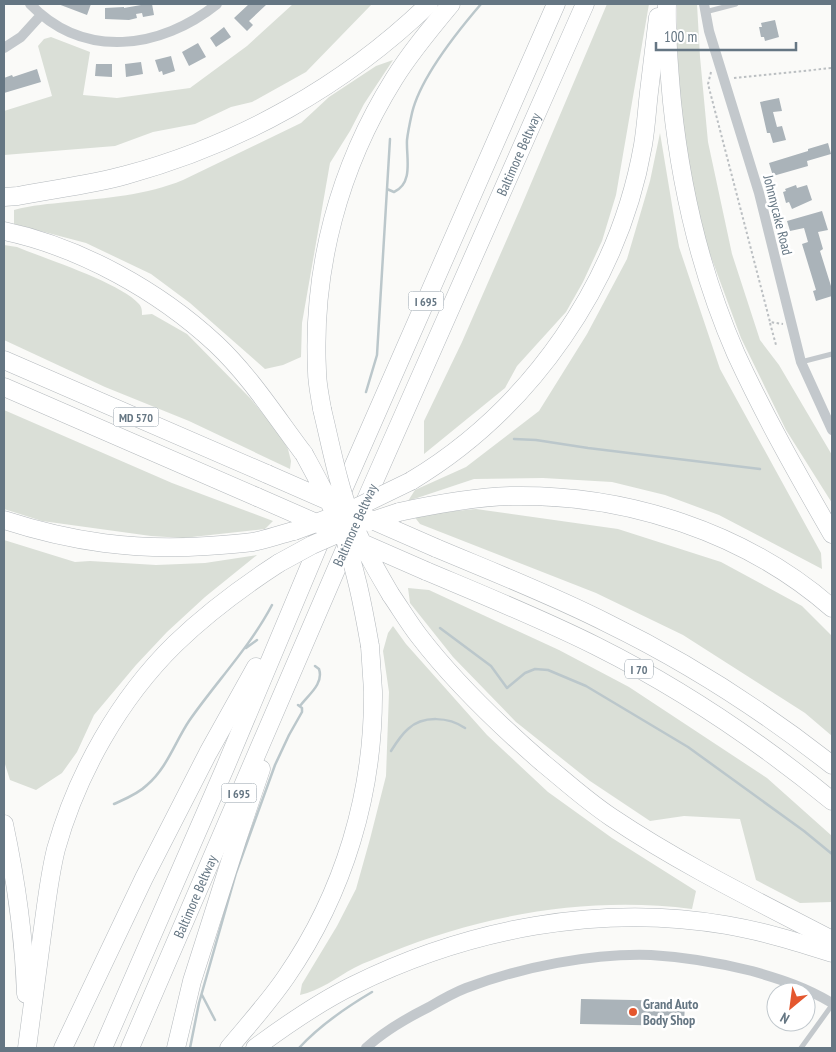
<svg xmlns="http://www.w3.org/2000/svg" width="836" height="1052" font-family="'PT Sans Narrow',sans-serif">
<style>
.green{fill:#dadfd7}
.lines{fill:none;stroke-linecap:round;stroke-linejoin:round}
.stream{stroke:#bbc7cb;stroke-width:2.5}
.building{fill:#aab3b9}
.motorway-casing{stroke:#b4b9bd;stroke-width:19}
.path{stroke:#bbbfc2;stroke-width:2;stroke-dasharray:2.5 2.5;stroke-linecap:butt}
.service{stroke:#c3c8cc;stroke-width:5}
.minor{stroke:#c3c8cc;stroke-width:10}
.motorway{stroke:#fff;stroke-width:18}
.motorway-bridge-casing{stroke:#b4b9bd;stroke-width:19;stroke-linecap:butt}
.motorway-bridge{stroke:#fff;stroke-width:18}
.poi-dot{fill:#e4572e;stroke:#fff;stroke-width:2}
.labels{text-anchor:middle;dominant-baseline:central;stroke-width:5;stroke-linejoin:round;paint-order:stroke}
.shield{fill:#fff;stroke:#939fa8;stroke-width:1}
.shield-label{font-size:12px;font-weight:bold;fill:#657683}
.street-label{font-size:14px;fill:#657683;stroke:#fff}
.poi-label{font-size:14px;font-weight:bold;fill:#657683;stroke:#fff;text-anchor:start}
</style>
<rect width="100%" height="100%" fill="#fafaf8"/>
<path class="green" d="M293,4H372L306,72L252,102L231,107L195,124L153,132L115,146L4,155V111L52,96L38,46L44,39L51,37L90,52L83,95L117,98L190,88L247,46Z
M607,4H649L616,195L602,241L583,282L566,312L517,366L505,388L424,454V421L462,342L521,207Z
M677,4H697L700,57L708,142L732,254L760,340L779,365L832,455V503L786,430L741,338L707,246L689,174L681,115L677,46Z
M393,60L364,104L350,131L330,163L302,323L301,357L283,365L265,369L190,303L151,274L86,243L14,224V210C32,205 49,204 67,202C106,198 147,195 183,180L301,123L329,97L376,66Z
M660,133L679,247L720,369L821,553L822,569L719,515L665,495L612,482L543,478L474,479L408,501L415,490L466,467L539,411L587,334L627,259L650,181Z
M4,245L17,247C46,259 121,283 139,304C142,307 142,311 142,315L152,314L187,334L250,398L278,432L288,449L291,461L290,469L189,421L105,387L4,340Z
M4,410L172,483L273,521L265,529L183,538L151,536L42,521L4,509Z
M476,509L618,529L721,562L802,606L832,636V736L805,713L683,635L596,593L420,524L413,515Z
M4,540L75,562L90,561L156,565L205,563L257,555L205,597L167,632L136,665L94,715L77,752L62,773L36,790L10,780L4,761Z
M408,588L429,590L559,650L629,687L767,778L832,836V902L800,903L756,880L740,819L684,816L650,821L590,781L516,722L453,657L410,603Z
M393,626L406,644L487,735L548,792L612,838L696,891L692,909C590,896 484,914 389,953C378,958 365,962 354,968C337,977 320,991 300,995L302,984L337,926L356,889L370,839L386,776L389,692L383,651L388,633Z"/>
<g class="lines">
<path class="stream" d="M387,189L394,192C414,183 406,157 407,140C408,131 410,122 412,113C420,79 457,32 481,4
M366,392L377,355L390,139
M514,439L536,440L588,448L760,469
M440,628L491,666L507,688L525,673L535,669L548,670L586,686L688,747L804,831L832,854
M246,648L257,640
M300,706C308,695 324,684 319,669L315,666
M391,751C396,743 401,735 408,729C423,715 449,717 465,728
M114,804C125,799 138,794 147,785C167,768 175,742 189,721C216,682 250,647 272,605
M202,995L215,1020
M190,1048L199,1003L236,873L275,765L289,735L302,712V708L298,705
M299,1048C320,1025 345,1008 372,992"/>
</g>
<path class="building" d="M58,4H91L87,15Z
M141,4H152L154,15L143,17L142,13L136,14L137,18L129,20L105,19V8L124,7V8L141,5Z
M249,4H267L249,21L253,25L247,31L234,18Z
M775,20L779,37L765,41L764,37H761L759,27H762L761,23Z
M224,27L231,37L216,47L210,38Z
M198,43L206,57L189,66L182,52Z
M171,56L175,71L163,75L162,71L159,72L155,60Z
M141,62L143,74L126,77L125,64Z
M96,64H112V77L95,76Z
M37,69L41,82L4,93V78L12,75L13,77Z
M779,98L782,111L773,112L777,127L782,126L786,140L773,143L770,133H767L760,102Z
M828,143L831,154L807,161L808,166L773,176L769,163L808,151V149Z
M796,185L797,188L807,185L812,200L792,209L789,202L786,203L783,192L786,191L785,189Z
M822,211L828,230L818,232L823,249L820,251L831,286L832,285V296L816,301L813,291L816,290L802,244L808,242L804,228L790,231L787,221Z
M581,999L685,1001L684,1026L580,1024Z"/>
<g class="lines">
<defs>
<g id="motorway">
<path d="M667,4C666,37 669,69 672,102C681,189 701,274 736,354C765,417 798,475 832,534"/>
<path d="M4,197L18,196C53,189 90,185 126,175C240,144 344,86 429,4"/>
<path d="M4,231C80,247 159,291 216,344C250,376 276,417 304,454"/>
<path d="M4,360L267,474"/>
<path d="M4,387L257,497"/>
<path d="M322,409C320,396 317,384 317,371C312,268 339,167 394,79C410,53 431,28 451,4"/>
<path d="M411,481C531,409 619,282 643,145C646,127 647,109 649,92C652,67 655,42 658,17"/>
<path d="M339,499L556,4"/>
<path id="s1" d="M361,511L585,4"/>
<path d="M399,512C436,504 474,497 512,496C626,494 745,532 832,608"/>
<path d="M4,520C72,542 136,551 207,546C223,545 238,544 253,542C267,539 281,534 294,531"/>
<path d="M436,548C493,572 552,595 607,623C687,662 762,710 832,765"/>
<path d="M426,571C483,595 540,618 596,646C680,688 759,741 832,801"/>
<path d="M391,595C400,608 409,623 419,636C455,683 498,724 543,763C565,781 587,801 611,817C681,864 757,901 832,940"/>
<path d="M4,824C16,880 24,936 26,994"/>
<path d="M27,1048C32,1011 37,973 42,935C46,907 49,877 56,849C77,774 119,699 175,644C207,613 242,587 279,563"/>
<path d="M63,1048L144,878L208,753L256,667"/>
<path d="M103,1048L225,768L324,532"/>
<path id="s2" d="M130,1048L351,535"/>
<path d="M176,1048L192,981L237,840L261,769"/>
<path d="M229,1048C248,1025 269,1002 286,977C344,893 374,793 373,691C372,676 371,661 370,646"/>
<path d="M255,1048C286,1025 319,1002 354,985C467,929 601,903 726,925C762,931 797,942 832,953"/>
</g>
</defs>
<use href="#motorway" class="motorway-casing"/>
<path class="path" d="M711,72L708,84L770,322L783,324
M734,78L832,68
M770,323L776,345"/>
<path class="service" d="M705,12L736,4
M801,362L832,354
M801,1048L832,1005"/>
<path class="minor" d="M30,4C84,60 161,49 217,4
M704,4L709,31L759,193L801,362L832,430
M4,48L21,37L41,15
M366,1048C384,1031 407,1018 429,1007C441,1000 453,993 466,988C521,967 593,953 651,955C685,957 720,963 752,971C783,980 805,987 832,1003"/>
<use href="#motorway" class="motorway"/>
<defs>
<path id="motorway-bridge" d="M322,409C331,446 338,485 352,520C362,546 377,571 391,595
M304,454C317,478 330,501 340,526C355,564 363,606 370,646
M267,474L436,548
M257,497L426,571
M369,522L399,512
M294,531L351,510L411,481
M279,563L312,545L344,531"/>
</defs>
<use href="#motorway-bridge" class="motorway-bridge-casing"/>
<use href="#motorway-bridge" class="motorway-bridge"/>
</g>
<circle class="poi-dot" cx="633" cy="1012" r="5"/>
<g class="labels">
<g class="shield">
<rect x="408.5" y="291.5" width="35" height="19" rx="4"/>
<rect x="113.5" y="407.5" width="45" height="19" rx="4"/>
<rect x="625" y="659.5" width="28" height="19" rx="4"/>
<rect x="221.5" y="783.5" width="35" height="19" rx="4"/>
</g>
<g class="shield-label">
<text x="426" y="301">I 695</text>
<text x="136" y="417">MD 570</text>
<text x="639" y="669">I 70</text>
<text x="239" y="793">I 695</text>
</g>
<g class="street-label">
<text stroke="none"><textPath href="#s1" startOffset="390">Baltimore Beltway</textPath></text>
<text transform="translate(778 215) rotate(76)">Johnnycake Road</text>
<text transform="translate(355 525) rotate(-66)">Baltimore Beltway</text>
<text stroke="none"><textPath href="#s2" startOffset="165">Baltimore Beltway</textPath></text>
</g>
<g class="poi-label">
<text x="643" y="1004">Grand Auto<tspan x="643" dy="16">Body Shop</tspan></text>
</g>
</g>
<rect width="836" height="1052" fill="none" stroke="#657683" stroke-width="10"/>
<g transform="translate(791 1007) rotate(209)"><circle r="24" fill="#ffffff" stroke="#c1c8cd"/>
<path d="M0-4L9 19L0 12L-9 19Z" fill="#e4572e"/>
<text y="-8" font-size="14" font-weight="bold" text-anchor="middle" fill="#657683">N</text>
</g>
<path d="M656 42v8h140v-8" fill="none" stroke="#657683" stroke-width="2.5"/>
<text x="664" y="42" font-size="15" fill="#657683" stroke="#ffffff" stroke-width="4" paint-order="stroke">100 m</text>
</svg>
